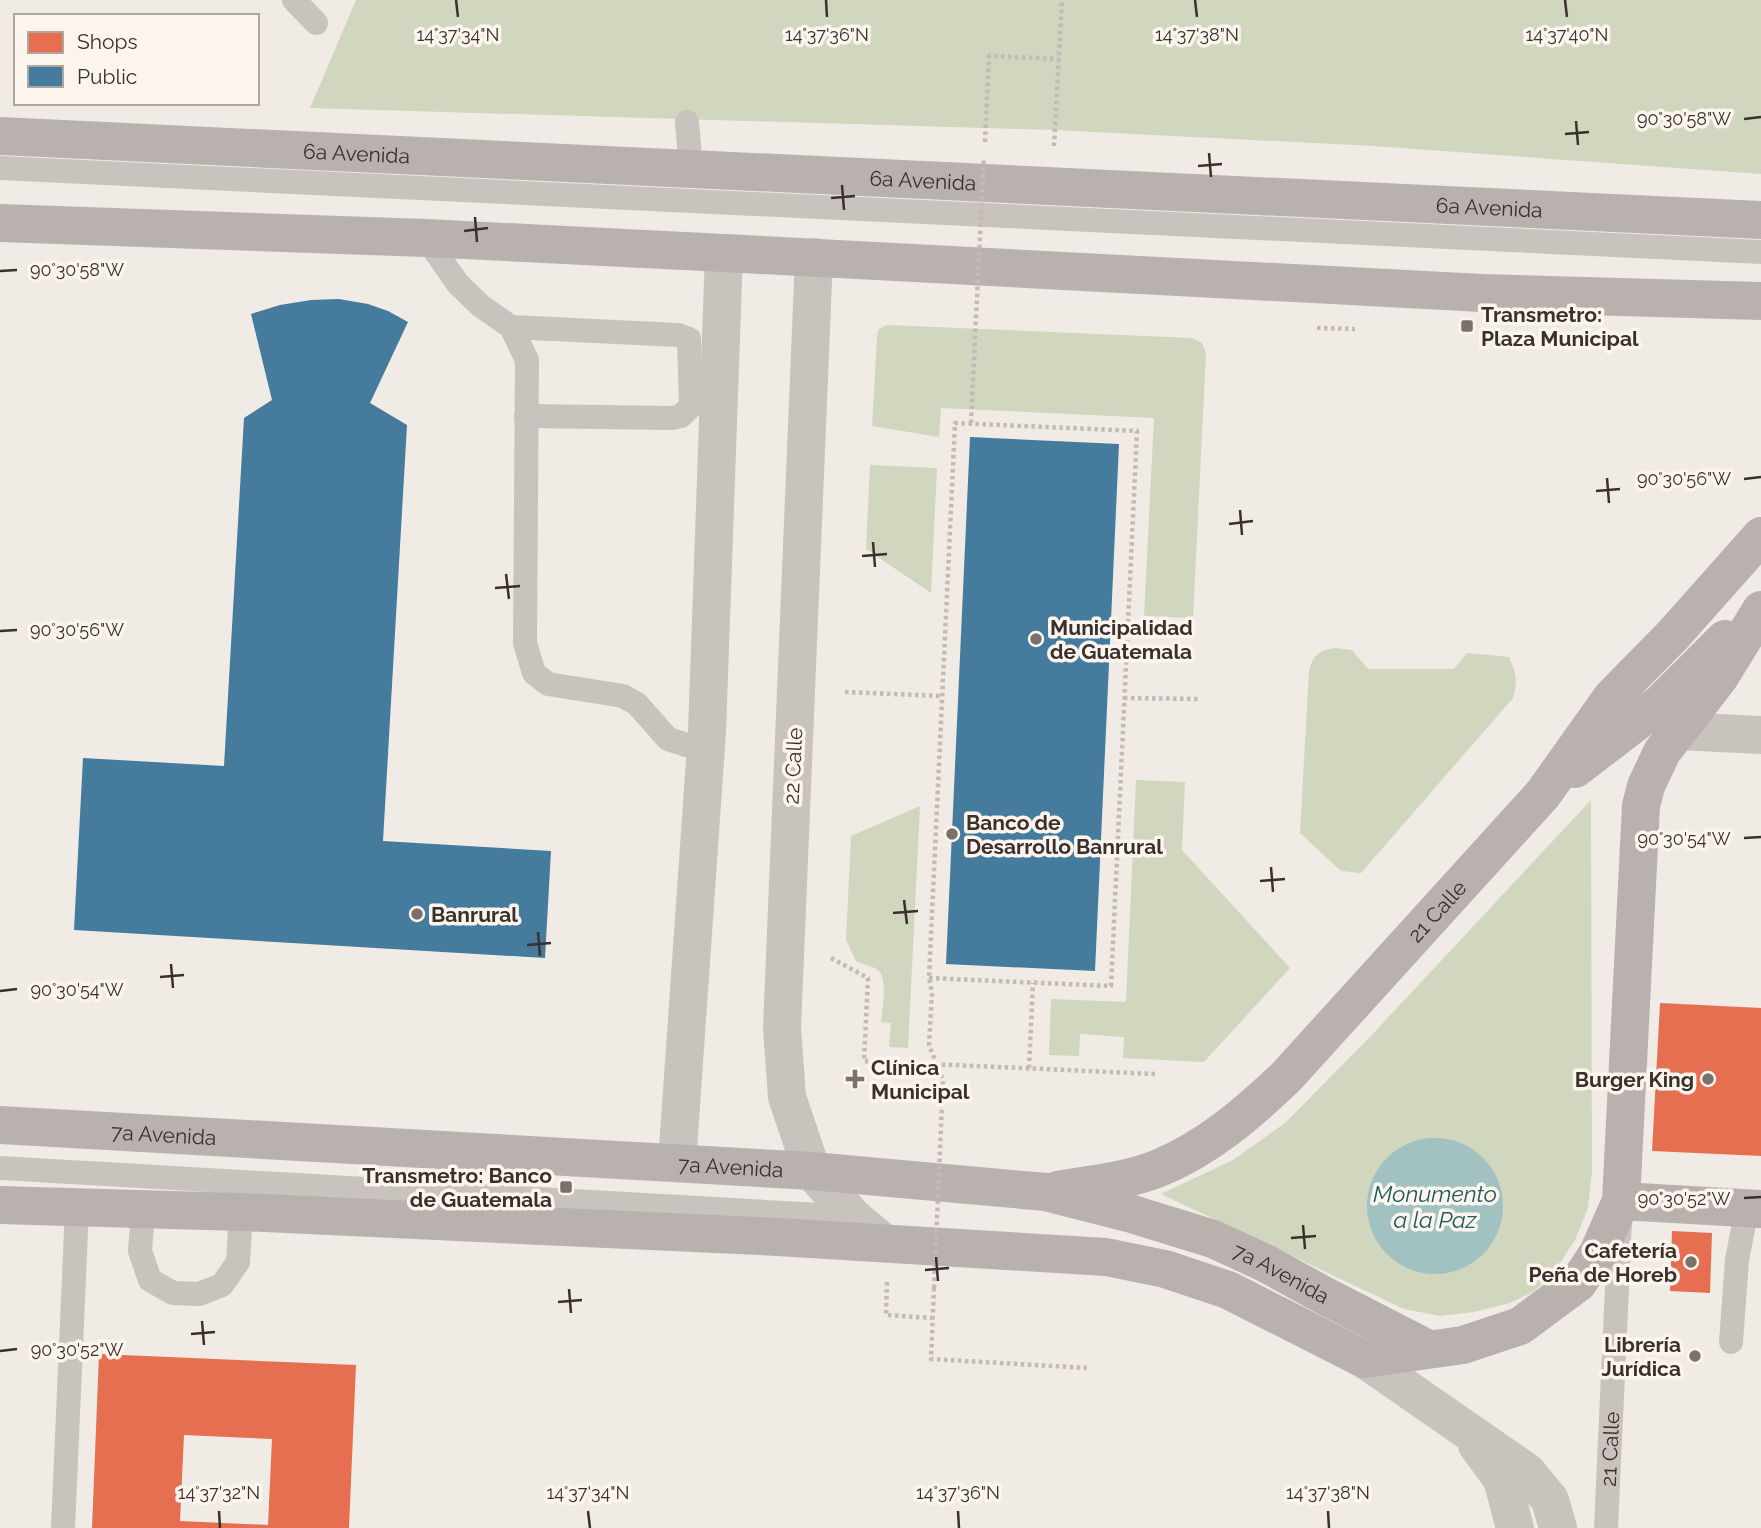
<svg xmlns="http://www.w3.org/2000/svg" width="1761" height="1528" font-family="Raleway,sans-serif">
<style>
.green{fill:#d1d6bf}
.water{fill:#a1c2c1}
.shops{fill:#e76f51;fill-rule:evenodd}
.public{fill:#457b9d}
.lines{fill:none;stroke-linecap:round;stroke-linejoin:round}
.path{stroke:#c2bbb6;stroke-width:4.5;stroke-dasharray:3.5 3.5;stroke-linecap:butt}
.service{stroke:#c9c3be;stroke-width:24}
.minor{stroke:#c9c3be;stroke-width:38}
.primary{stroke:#b8b1ad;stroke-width:38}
.path-bridge{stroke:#c2bbb6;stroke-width:4.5;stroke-dasharray:3.5 3.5;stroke-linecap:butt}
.ticks{fill:none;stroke:#3b302b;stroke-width:2.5}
.poi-dot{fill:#7a716c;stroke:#fbf5ee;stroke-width:2.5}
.labels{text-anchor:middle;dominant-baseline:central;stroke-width:7;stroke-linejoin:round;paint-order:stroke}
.street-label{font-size:21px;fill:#3b302b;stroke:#fbf5ee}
.poi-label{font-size:21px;font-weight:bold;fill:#3b302b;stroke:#fbf5ee;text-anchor:start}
.water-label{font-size:23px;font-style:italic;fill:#1f5a5e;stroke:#fbf5ee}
.ticks-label{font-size:18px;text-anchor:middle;fill:#3b302b;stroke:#fbf5ee;stroke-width:7;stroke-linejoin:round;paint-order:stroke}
</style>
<rect width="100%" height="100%" fill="#f0ebe5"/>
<path class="green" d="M356,0H1761V174L1373,146L1055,130L310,108Z
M886,325L1192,338L1202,343L1206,353L1193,618L1144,616L1154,418L941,408L939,437L872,426L877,337L878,330Z
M870,465L937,468L931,593L866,549Z
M1335,648L1352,650L1368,669H1454L1467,653L1509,657C1516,672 1518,682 1513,698L1361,873L1341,871L1300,833L1309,671C1313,655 1319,650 1335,648Z
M1136,780L1185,782L1182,850L1290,968L1204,1062L1123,1058L1124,1037L1080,1034L1079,1056L1049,1055L1051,999L1126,1002Z
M1591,800L1592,1172L1588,1208L1575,1240L1558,1266L1535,1291L1510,1303L1474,1312L1440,1316L1404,1309L1161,1194L1233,1160L1285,1123L1368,1039Z
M920,806L908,1048L889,1047L891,1023L881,1022C882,1010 888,978 878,970C873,966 863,965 856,961L846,940L851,836Z"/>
<path class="water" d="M1367 1206a68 68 0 1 1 136 0a68 68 0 1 1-136 0Z"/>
<path class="shops" d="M1660,1003L1761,1008V1156L1652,1151Z
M1672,1231L1712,1233L1710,1293L1670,1291Z
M99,1354L356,1365L349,1528H92ZM184,1435L272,1439L268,1525L180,1521Z"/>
<path class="public" d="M339,299L368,304L388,311L408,322L370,403L407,425L383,841L551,851L545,958L74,930L83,758L224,766L244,418L272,400L251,314L280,305L311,300Z
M970,437L1119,444L1095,971L946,964Z"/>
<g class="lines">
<path class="path" d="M985,142L989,56L1059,59
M1054,146L1062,0
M1317,328L1355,329
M971,423L976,318
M845,692L942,696
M1124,698L1199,699
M831,958L868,978L864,1061L1155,1074
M929,978L1111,986L1137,431L955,423L929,978L932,993L929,1045L943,1080L942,1104
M1029,1068L1033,983
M887,1282L886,1315L933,1318
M934,1288L931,1359L1087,1368"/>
<g class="service">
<path d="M294,0L316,23"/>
<path d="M687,122L691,169"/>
<path d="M0,168L1761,252"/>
<path d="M426,238L458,284L481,306L511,327L527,360L525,643L534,673L548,684L623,696L637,704L668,739L705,751"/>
<path d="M511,327L678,335L689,339L691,406L681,416L672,418L526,416"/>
<path d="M0,1168L853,1217"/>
<path d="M143,1210L140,1251L150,1280L173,1293L199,1294L222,1285L238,1262L241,1212"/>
<path d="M1731,1342L1737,1260L1747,1208"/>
<path d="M63,1528L77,1208"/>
<path id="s1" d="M1606,1528L1620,1221"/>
</g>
<path class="minor" d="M814,257L782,1028L787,1097L812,1171L853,1217L883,1242
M1677,731L1761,735
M677,1163L707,732L724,253
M1364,1359L1527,1472L1550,1500L1558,1528
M1477,1445L1502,1479L1515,1528"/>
<g class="primary">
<path id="s2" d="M0,136L1761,220"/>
<path d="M0,223L426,238L724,253L1482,293L1761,301"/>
<path d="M1575,769L1661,703L1725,639"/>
<path id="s3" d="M0,1125L812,1171L1046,1192L1132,1214L1213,1239L1265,1263L1325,1296L1428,1349"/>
<path id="s4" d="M1058,1190C1091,1184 1128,1181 1159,1168C1208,1148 1248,1113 1286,1077L1543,794L1612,697L1673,635L1761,536"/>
<path d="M1621,1201L1761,1209"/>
<path d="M0,1205L241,1212L778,1237L1106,1257L1165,1269L1228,1290L1364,1359L1463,1345L1520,1326L1578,1283L1598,1253L1621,1201L1641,806L1646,786L1662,752L1719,678L1761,610"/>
</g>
<path class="path-bridge" d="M976,318L984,157
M934,1288L942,1104"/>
</g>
<path class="ticks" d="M456,0L458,17M826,0L827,17M1195,0L1197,17M1565,0L1567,17M1744,119L1761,117M1576,121L1578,145M1565,134L1589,132M1209,153L1211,177M1198,166L1222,164M842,185L844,210M831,198L855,196M475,217L477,242M464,231L488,228M0,271L17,270M1607,478L1609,503M1744,479L1761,477M1596,491L1620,489M1240,510L1242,535M1229,524L1253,521M873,542L875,567M862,556L887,554M506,574L509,599M495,588L520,586M0,631L17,630M1744,838L1761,837M1271,867L1273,892M1260,881L1285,879M904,900L907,924M893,913L918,911M538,932L540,956M527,945L551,943M171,964L173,988M160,977L184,975M0,991L17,989M1744,1198L1761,1197M1303,1225L1305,1249M1291,1238L1316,1236M936,1257L938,1281M925,1270L949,1268M569,1289L571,1313M558,1302L582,1300M202,1321L204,1345M191,1334L215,1332M0,1351L17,1349M219,1511L220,1528M588,1511L590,1528M958,1511L959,1528M1328,1511L1329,1528"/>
<g class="poi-dot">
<rect x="1460" y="319" width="14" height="14" rx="3.5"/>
<circle cx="1036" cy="639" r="7"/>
<circle cx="952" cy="834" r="7"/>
<circle cx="417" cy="914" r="7"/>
<path d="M851.5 1068.5h7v7h7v7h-7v7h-7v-7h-7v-7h7z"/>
<circle cx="1708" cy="1079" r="7"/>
<rect x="559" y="1180" width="14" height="14" rx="3.5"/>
<circle cx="1691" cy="1262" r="7"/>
<circle cx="1695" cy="1356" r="7"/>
</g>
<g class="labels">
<g class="street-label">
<text stroke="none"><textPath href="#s2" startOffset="357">6a Avenida</textPath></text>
<text stroke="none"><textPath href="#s2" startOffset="924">6a Avenida</textPath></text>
<text stroke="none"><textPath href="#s2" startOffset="1491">6a Avenida</textPath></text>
<text transform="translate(793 766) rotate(-87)">22 Calle</text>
<text stroke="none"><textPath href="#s4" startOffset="485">21 Calle</textPath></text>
<text stroke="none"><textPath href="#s3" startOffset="164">7a Avenida</textPath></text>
<text stroke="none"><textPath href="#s3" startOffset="732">7a Avenida</textPath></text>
<text stroke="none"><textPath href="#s3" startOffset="1298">7a Avenida</textPath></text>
<text stroke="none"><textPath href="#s1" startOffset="79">21 Calle</textPath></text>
</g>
<g class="poi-label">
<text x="1481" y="314">Transmetro:<tspan x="1481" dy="24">Plaza Municipal</tspan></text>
<text x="1050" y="627">Municipalidad<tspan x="1050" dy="24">de Guatemala</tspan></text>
<text x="966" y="822">Banco de<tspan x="966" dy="24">Desarrollo Banrural</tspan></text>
<text x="431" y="914">Banrural</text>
<text x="871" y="1067">Clínica<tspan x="871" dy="24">Municipal</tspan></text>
<text x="1694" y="1079" text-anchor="end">Burger King</text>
<text x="552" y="1175" text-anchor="end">Transmetro: Banco<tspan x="552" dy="24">de Guatemala</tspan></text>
<text x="1677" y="1250" text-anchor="end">Cafetería<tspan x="1677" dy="24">Peña de Horeb</tspan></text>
<text x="1681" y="1344" text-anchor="end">Librería<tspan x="1681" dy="24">Jurídica</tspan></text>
</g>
<g class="water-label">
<text x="1435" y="1193">Monumento<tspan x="1435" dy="26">a la Paz</tspan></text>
</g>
</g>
<g class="ticks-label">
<text x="458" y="41">14°37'34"N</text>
<text x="827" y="41">14°37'36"N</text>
<text x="1197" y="41">14°37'38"N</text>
<text x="1567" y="41">14°37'40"N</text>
<text x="1684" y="125">90°30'58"W</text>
<text x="77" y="276">90°30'58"W</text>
<text x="1684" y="485">90°30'56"W</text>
<text x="77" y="636">90°30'56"W</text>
<text x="1684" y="845">90°30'54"W</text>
<text x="77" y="996">90°30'54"W</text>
<text x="1684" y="1205">90°30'52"W</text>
<text x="77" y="1356">90°30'52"W</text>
<text x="219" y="1499">14°37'32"N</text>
<text x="588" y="1499">14°37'34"N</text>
<text x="958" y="1499">14°37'36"N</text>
<text x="1328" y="1499">14°37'38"N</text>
</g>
<rect x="14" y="14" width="245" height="91" fill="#fbf5ee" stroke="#aea6a0" stroke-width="2"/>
<rect x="28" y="32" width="35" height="21" fill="#e76f51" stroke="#aea6a0" stroke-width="2"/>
<text x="77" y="49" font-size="21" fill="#3b302b">Shops</text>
<rect x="28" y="66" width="35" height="21" fill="#457b9d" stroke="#aea6a0" stroke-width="2"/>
<text x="77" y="84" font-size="21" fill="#3b302b">Public</text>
</svg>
